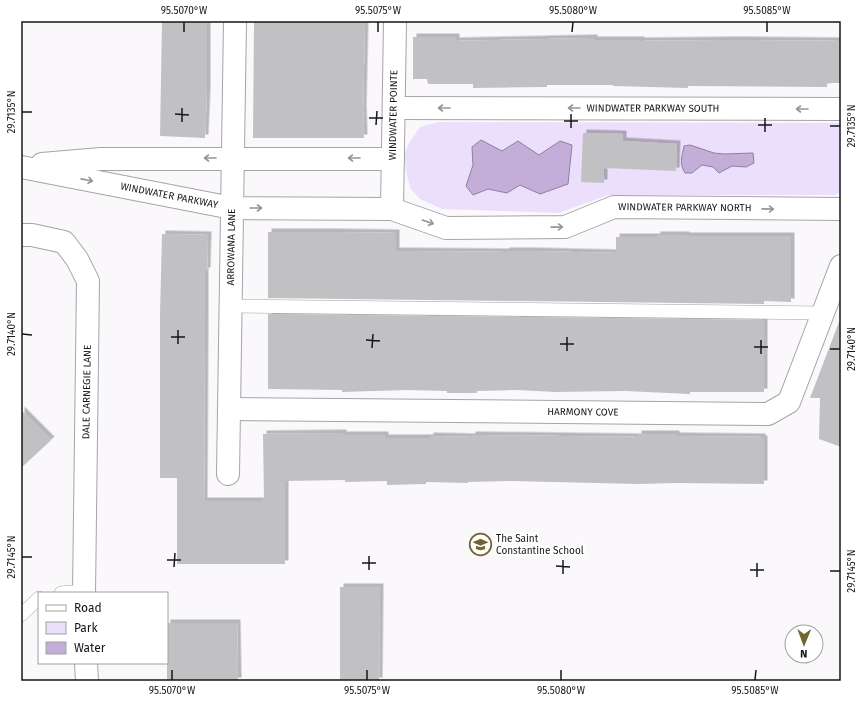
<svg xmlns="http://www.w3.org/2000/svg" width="862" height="702" font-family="'Fira Sans',sans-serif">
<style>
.green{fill:#ecdffb}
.water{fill:#c3add9;stroke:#8f7f9f}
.building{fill:#c1c0c3;filter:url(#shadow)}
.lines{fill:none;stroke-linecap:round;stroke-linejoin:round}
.lane-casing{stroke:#a5a4a7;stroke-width:14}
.street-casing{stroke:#a5a4a7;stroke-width:24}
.lane{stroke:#fff;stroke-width:13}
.street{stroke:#fff;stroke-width:22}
.oneway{stroke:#969697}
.ticks{fill:none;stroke:#161517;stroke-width:1.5}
.labels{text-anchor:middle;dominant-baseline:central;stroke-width:4;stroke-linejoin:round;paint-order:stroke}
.street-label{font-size:10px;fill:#161517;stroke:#fff}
.poi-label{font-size:10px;fill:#161517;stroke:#fff;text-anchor:start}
.neatline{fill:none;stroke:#161517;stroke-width:1.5}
.ticks-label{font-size:10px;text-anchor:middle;fill:#161517}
</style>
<defs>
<filter id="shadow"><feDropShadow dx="3.5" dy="-3.5" stdDeviation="0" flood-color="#0004"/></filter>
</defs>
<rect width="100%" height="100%" fill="#faf8fb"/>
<path class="green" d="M438,122L841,123V192L835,195H608L559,213L442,209L420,199L410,188L406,170L404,154L411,140L420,127Z"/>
<path class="water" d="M481,140L502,151L518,141L539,155L560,141L572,145L568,184L540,194L520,185L507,193L488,189L473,195L466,186L473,165L472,147Z
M690,145L714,153L724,154L753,153L754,163L746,167L732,166L719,173L713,167L702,165L692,173H685C679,164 682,157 684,146Z"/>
<path class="building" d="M162,21H207V90L205,138L160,136Z
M254,21H365L363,109L364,138H253Z
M413,37H456V41L594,38V40H641V41L734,40L841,41V83H827V87L688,86V88L613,86V85H547V87L473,88V84H428L427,79H413Z
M583,133L623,134V141L677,144L676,171L604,168V183L581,182Z
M268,232H329L396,233V251L506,252V251H530L616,253V237H657V235H686V236H791V302L764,301V304L268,298Z
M162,234L208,235L207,271H205V314L204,501H264L263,434L343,433V435H385V438H430V436L472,437V435L638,437V434H676V436L762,437V439H764V484L676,483L638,484L511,481L468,482V483L426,482V484L387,485V481L345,482V480L285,481V564H177V478H160V315Z
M268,314L764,320V392H690V394L625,391L555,392L518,390L477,391V393H447V391L407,390L342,392V390L268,389Z
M839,322L841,323V447L819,439L820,398H810Z
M21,410L51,440L21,468Z
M340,587H380L379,681H340Z
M167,623H237L238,681H167Z"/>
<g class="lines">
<defs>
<path id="lane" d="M230,306L823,313
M61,593L84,591
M21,615L39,598"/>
<g id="street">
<path id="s1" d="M394,108L841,109"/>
<path d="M42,164L101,159H393"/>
<path id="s2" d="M21,167L232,208L392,209L446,228L565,227L614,207L841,209"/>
<path id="s3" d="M392,209L395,21"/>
<path d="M21,235H32L64,242L77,259L88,281L84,593"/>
<path id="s4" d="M229,409L768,414L789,402L841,266"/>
<path id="s5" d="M228,474L235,21"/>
<path d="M86,663L87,681"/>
</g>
</defs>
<use href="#lane" class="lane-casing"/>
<use href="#street" class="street-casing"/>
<use href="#lane" class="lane"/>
<use href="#street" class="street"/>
</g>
<defs><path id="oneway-shaft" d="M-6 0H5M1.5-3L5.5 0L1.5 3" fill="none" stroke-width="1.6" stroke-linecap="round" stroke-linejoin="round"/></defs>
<g class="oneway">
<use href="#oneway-shaft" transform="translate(444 108) rotate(-180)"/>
<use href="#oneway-shaft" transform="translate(574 108) rotate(-180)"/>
<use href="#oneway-shaft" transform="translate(802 109) rotate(-180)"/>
<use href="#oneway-shaft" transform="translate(210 158) rotate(180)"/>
<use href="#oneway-shaft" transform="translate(354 158) rotate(-180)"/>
<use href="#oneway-shaft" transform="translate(87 180) rotate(11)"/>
<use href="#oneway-shaft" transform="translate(256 208)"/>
<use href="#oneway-shaft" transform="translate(768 209) rotate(1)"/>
<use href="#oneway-shaft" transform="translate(428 222) rotate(19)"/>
<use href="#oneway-shaft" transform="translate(557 227) rotate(-1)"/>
</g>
<path class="ticks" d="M184,32V22M378,32V22M572,32L573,22M767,32V22M22,112H32M175,114L189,115M369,118H383M564,121H578M182,122V108M376,125L377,111M758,125H772M830,126H840M571,128V114M765,132V118M22,334L32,335M171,337H185M366,340L380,341M178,344V330M560,344H574M754,347H768M372,348L373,334M830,349H840M567,351V337M761,354V340M22,557H32M167,560H181M362,563H376M556,566L570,567M174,567L175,553M369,570V556M750,570H764M830,571H840M563,574V560M757,577V563M172,680V670M367,680V670M561,680V670M755,680L756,670"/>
<defs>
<symbol id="school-ring" viewBox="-11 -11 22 22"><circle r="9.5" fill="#fff" stroke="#716632" stroke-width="1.5"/><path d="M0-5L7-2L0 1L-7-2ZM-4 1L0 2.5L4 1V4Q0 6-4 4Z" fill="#716632"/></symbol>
</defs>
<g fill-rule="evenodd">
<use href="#school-ring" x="468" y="532" width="25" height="25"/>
</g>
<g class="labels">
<g class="street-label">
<text stroke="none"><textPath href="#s1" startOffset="259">WINDWATER PARKWAY SOUTH</textPath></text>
<text stroke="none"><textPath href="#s3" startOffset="94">WINDWATER POINTE</textPath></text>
<text stroke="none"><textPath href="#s2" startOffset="151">WINDWATER PARKWAY</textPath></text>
<text stroke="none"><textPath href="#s2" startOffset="675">WINDWATER PARKWAY NORTH</textPath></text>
<text stroke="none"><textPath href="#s5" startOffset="227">ARROWANA LANE</textPath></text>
<text transform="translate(87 392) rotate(-89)">DALE CARNEGIE LANE</text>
<text stroke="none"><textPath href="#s4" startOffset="354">HARMONY COVE</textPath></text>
</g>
<g class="poi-label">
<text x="496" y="539">The Saint<tspan x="496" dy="12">Constantine School</tspan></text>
</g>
</g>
<rect width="862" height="702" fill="none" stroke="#ffffff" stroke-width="44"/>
<rect x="38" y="592" width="130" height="72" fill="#ffffff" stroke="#a2a1a2"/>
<rect x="46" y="605" width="20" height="6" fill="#ffffff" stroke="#a2a1a2"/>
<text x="74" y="612" font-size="12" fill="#161517">Road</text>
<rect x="46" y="622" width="20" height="12" fill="#ecdffb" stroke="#a2a1a2"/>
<text x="74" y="632" font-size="12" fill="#161517">Park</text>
<rect x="46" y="642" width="20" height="12" fill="#c3add9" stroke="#a2a1a2"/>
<text x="74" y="652" font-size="12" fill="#161517">Water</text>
<g transform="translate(804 644) rotate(181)"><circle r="19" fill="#ffffff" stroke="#a2a1a2"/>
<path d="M0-3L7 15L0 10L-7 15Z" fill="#716632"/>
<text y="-6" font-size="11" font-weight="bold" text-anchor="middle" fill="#161517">N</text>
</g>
<rect x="22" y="22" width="818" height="658" class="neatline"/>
<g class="ticks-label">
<text x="184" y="14">95.5070°W</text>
<text x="378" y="14">95.5075°W</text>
<text x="573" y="14">95.5080°W</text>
<text x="767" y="14">95.5085°W</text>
<text transform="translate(11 112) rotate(-90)" y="4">29.7135°N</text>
<text transform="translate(851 126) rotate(-90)" y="4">29.7135°N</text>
<text transform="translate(11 334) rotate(-90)" y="4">29.7140°N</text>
<text transform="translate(851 349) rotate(-90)" y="4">29.7140°N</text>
<text transform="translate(11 557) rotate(-90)" y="4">29.7145°N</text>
<text transform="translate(851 571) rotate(-90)" y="4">29.7145°N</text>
<text x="172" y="694">95.5070°W</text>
<text x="367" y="694">95.5075°W</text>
<text x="561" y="694">95.5080°W</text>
<text x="755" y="694">95.5085°W</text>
</g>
</svg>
